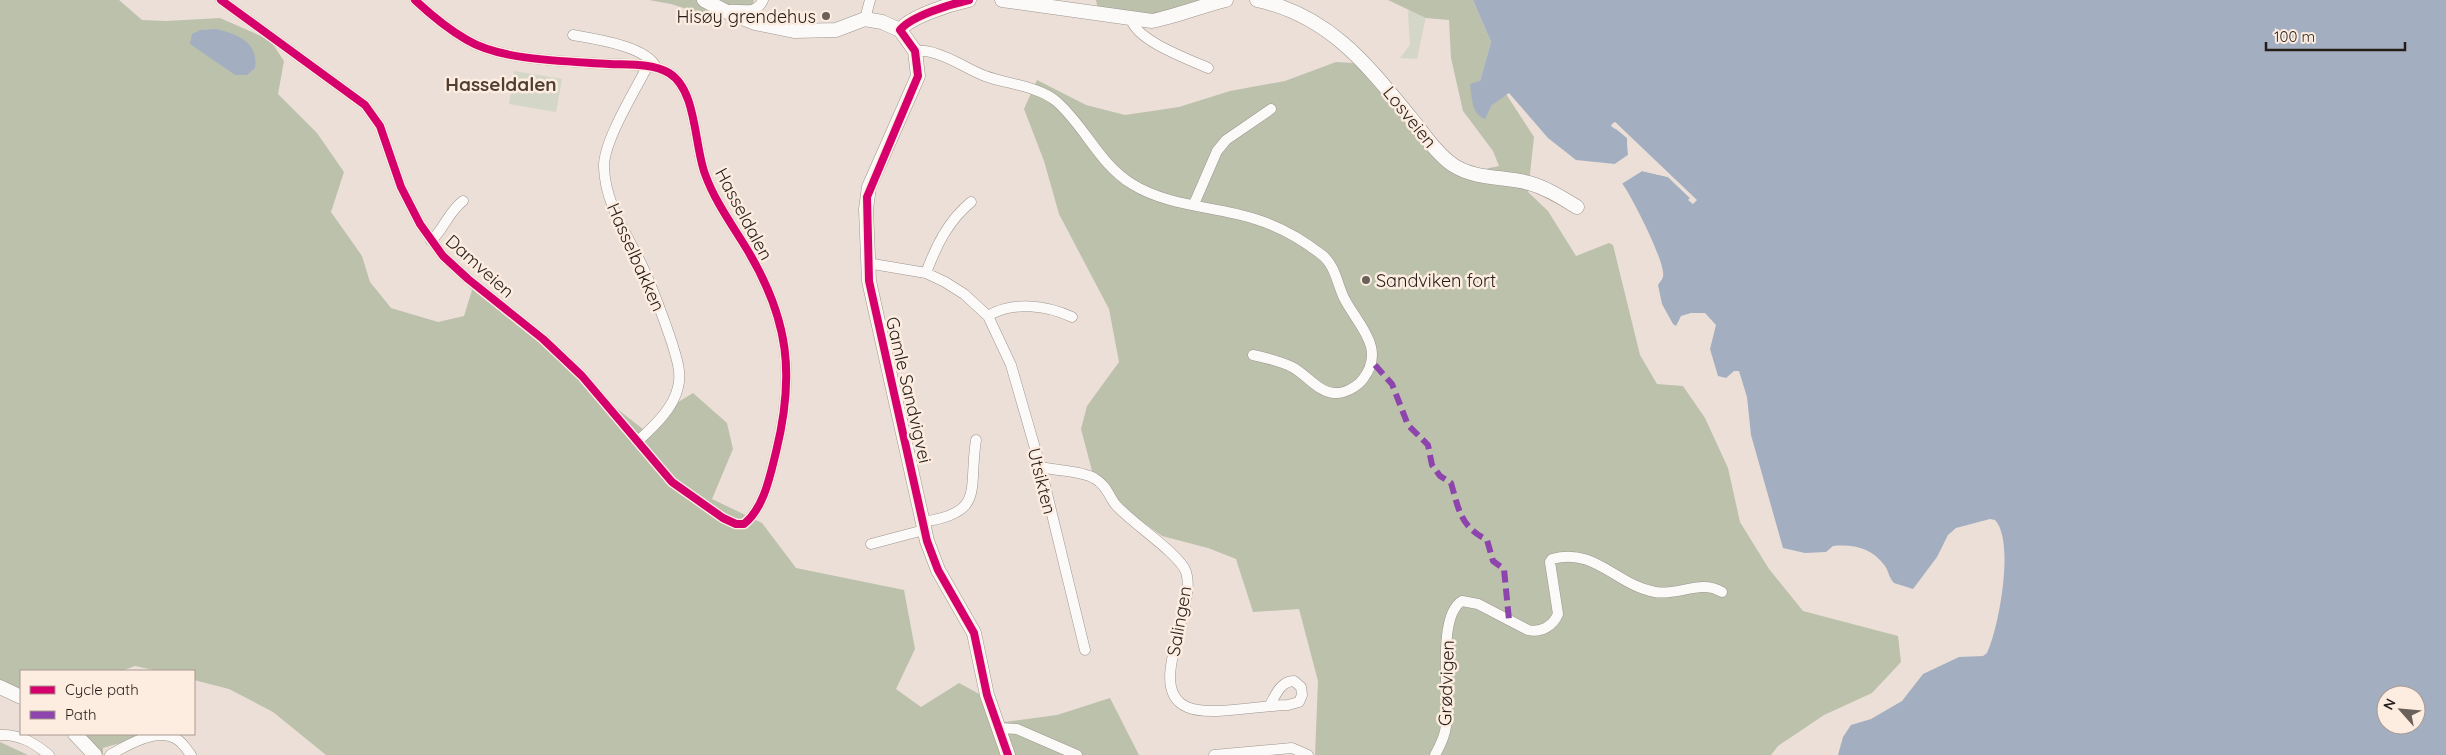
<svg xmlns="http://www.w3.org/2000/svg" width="2446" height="755" font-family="Quicksand,sans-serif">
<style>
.green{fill:#d4d6c7}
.forest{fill:#bcc1ac}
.water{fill:#a3afc1;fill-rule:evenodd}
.pier{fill:#ebdfd7}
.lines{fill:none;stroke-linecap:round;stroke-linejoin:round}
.street-casing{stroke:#9d958e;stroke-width:11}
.secondary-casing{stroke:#9d958e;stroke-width:15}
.street{stroke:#fcfaf9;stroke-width:10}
.secondary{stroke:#fcfaf9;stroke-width:14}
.quiet{stroke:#8e44ad;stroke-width:6;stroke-dasharray:12 6;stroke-linecap:butt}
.cycleway-casing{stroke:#fdece0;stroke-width:11}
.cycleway{stroke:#d6006c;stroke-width:8}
.poi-dot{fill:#6a615b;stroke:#fdece0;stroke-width:2}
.labels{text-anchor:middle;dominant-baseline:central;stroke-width:5;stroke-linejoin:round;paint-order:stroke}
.poi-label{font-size:18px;fill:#251d18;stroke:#fdece0;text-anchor:end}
.street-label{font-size:18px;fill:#251d18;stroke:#fdece0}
.neighbourhood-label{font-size:19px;font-weight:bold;fill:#503f33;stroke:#fdece0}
</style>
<rect width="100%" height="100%" fill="#ebdfd7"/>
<path class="green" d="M1411,0H1469L1427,12L1417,59L1400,58L1410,45L1408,14Z
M514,71L562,79L556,112L509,104Z"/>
<path class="forest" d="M0,0H119L142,20L166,21L220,18L270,40L284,61L278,94L317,133L344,172L331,212L362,256L370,282L391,308L438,322L464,316L472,290L456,274L482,286L601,396L644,430L675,404L693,393L727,423L733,449L712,499L762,523L796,568L904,590L915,649L896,689L921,707L959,683L983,696L1004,722L1057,715L1110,698L1139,755H326L273,712L229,689L194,680V671H158L135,666L121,671H21V690L0,691Z
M649,0H754L753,5L722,20L671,4Z
M1096,0H1224L1150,19L1098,9Z
M1388,0H1473L1491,42L1480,81L1491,106L1506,94L1534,137L1528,192L1548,211L1576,256L1609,243L1613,245L1640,355L1657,384L1683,386L1705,418L1728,468L1740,522L1769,569L1803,611L1898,636L1901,662L1872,693L1824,715L1778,746L1771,755H1315L1318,681L1299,609L1253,612L1236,559L1208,548L1162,536L1120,506L1106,485L1096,486L1081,429L1087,406L1119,362L1109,309L1059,214L1044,161L1024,109L1037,80L1086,105L1125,115L1179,107L1230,91L1285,81L1336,62L1353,63L1394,99L1429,140L1475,171L1499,166L1493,151L1463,111L1451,58L1449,20L1426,18Z
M85,734H151L103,748V755H97L92,741Z
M0,742L28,755H0Z"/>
<path class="water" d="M1473,0H2446V755H1838L1843,737L1851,725L1871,719L1902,701L1923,674L1959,657L1983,656L1987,653C1999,628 2015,541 1995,520L1990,519L1956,528L1948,535L1937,557L1913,589L1894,583C1889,578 1889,572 1885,566C1872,548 1854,544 1833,546L1826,552L1805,553L1783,548L1751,435L1747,397L1739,371H1734L1726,378L1718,376L1710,349L1716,325L1705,313H1691L1681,316L1676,326L1673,324L1662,304L1658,285C1661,280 1664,279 1663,272C1661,254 1633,199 1622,183L1642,171L1668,177L1690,198L1692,204L1696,200L1615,122L1611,125L1627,138L1628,155L1615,164L1576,160L1548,138L1509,93L1491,106L1485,119C1471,114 1472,97 1470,84L1480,81L1491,42ZM2386,695H2416V725H2386Z
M216,29C237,34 259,42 255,68L247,75H235L190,44L192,34L200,30Z"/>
<path class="pier" d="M1615,122L1697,200L1693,204L1688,200L1690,198L1668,177L1642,171L1620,185L1621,181L1642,168L1665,173L1630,139V157L1616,166H1612L1628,155L1627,138L1616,128L1615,129L1611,126Z"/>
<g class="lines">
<defs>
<path id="street" d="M221,0L365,105L380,126L401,187L420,224L443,256L468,279L543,339L582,376L672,482L723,518L736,524H744C764,508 770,476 776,452C795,375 789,320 748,251C733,226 715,202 705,174C694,145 697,90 669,73C652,63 627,65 609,64C567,61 502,61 467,40C448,29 431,15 415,0
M728,10C741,8 756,16 763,0
M865,19L870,0
M1131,19C1137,41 1188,59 1208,68
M573,35C595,39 646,46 656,67
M915,51C923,50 930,51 937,54C954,59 969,70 985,76C1007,84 1038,86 1056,101C1085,126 1099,164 1132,184C1169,207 1215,206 1255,219C1278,226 1303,240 1322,255C1335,265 1337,283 1344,298C1357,324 1387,348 1363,379C1357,387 1344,394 1334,393C1318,392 1306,374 1292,367C1280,361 1267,358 1253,355
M1194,204L1217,151L1226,140L1271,109
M431,241C444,229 449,211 463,201
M867,263L926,273L945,282L964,294L988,316L1011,365L1041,469L1085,650
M926,273C936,246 948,221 971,202
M988,316C1013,301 1046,305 1072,317
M638,441C653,427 674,408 678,387C682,372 676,357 672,343C664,319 655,295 645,272C630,238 605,206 604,167C603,142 635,91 647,67
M1041,469L1046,468C1061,471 1081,471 1094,478C1106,485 1108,494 1115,504C1130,522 1180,554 1186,572C1198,606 1144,689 1187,707C1208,717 1262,705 1288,705L1299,702L1302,695L1301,687L1294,681C1281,681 1276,694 1270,705
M922,522C986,513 968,490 976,440
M871,544L924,530
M999,728L1017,729L1077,755
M0,735C20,734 34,743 49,755
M110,755C127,745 158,726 178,740C183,743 187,750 191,755
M1214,755L1292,748L1308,755
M1435,755C1440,746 1445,736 1446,726C1450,699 1436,616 1462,601L1478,604L1528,630C1541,633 1553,626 1558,614L1550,562L1552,559C1595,547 1616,585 1655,592C1678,596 1701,579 1722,592"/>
<path id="secondary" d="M704,0L725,11L755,23L794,31L836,30L865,19L882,22L900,30L915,51L918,76L869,187L866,209L869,281L927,541L938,570L974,633L987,695L1008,755
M1002,0L1152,21C1177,16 1201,6 1226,0
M1257,0C1328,15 1366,63 1410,117C1423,133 1436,153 1453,165C1476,180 1504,176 1529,183C1547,188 1562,198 1577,207
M900,30C911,16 951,4 969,0
M0,687L21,697
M75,734L95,755"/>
</defs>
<use href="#street" class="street-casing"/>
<use href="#secondary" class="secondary-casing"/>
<use href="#street" class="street"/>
<use href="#secondary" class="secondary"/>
<path class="quiet" d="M1375,365L1392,384L1408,425L1428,445L1432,465L1440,476L1451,483C1459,510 1460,526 1487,540L1493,561L1504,569L1509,620"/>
<defs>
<path id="cycleway" d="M221,0L365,105L380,126L401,187L420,224L443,256L468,279L543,339L582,376L672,482L723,518L736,524H744C764,508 770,476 776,452C795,375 789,320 748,251C733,226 715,202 705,174C694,145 697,90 669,73C652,63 627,65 609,64C567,61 502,61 467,40C448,29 431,15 415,0
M969,0C951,4 911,16 900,30L915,51L918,76L867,197L869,281L927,541L938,570L974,633L987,695L1008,755"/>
</defs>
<use href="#cycleway" class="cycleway-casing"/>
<use href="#cycleway" class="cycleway"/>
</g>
<g class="poi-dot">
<circle cx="826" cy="16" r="5"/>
<circle cx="1366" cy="280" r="5"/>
</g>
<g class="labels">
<g class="poi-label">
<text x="816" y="16">Hisøy grendehus</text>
<text x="1376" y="280" text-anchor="start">Sandviken fort</text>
</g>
<g class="street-label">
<text transform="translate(1410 117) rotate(51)">Losveien</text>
<text transform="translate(744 214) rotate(62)">Hasseldalen</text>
<text transform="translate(636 257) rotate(66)">Hasselbakken</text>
<text transform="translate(480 266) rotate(42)">Damveien</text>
<text transform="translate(909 390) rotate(77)">Gamle Sandvigvei</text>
<text transform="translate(1042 481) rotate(76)">Utsikten</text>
<text transform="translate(1179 621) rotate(-80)">Salingen</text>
<text transform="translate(1446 683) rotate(-88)">Grødvigen</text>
</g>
<g class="neighbourhood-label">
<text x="501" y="84">Hasseldalen</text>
</g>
</g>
<rect x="20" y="670" width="175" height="65" fill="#fdece0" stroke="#a79990"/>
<rect x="30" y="686" width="25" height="8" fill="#d6006c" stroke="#a79990"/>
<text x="65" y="695" font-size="15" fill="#251d18">Cycle path</text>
<rect x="30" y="711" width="25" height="8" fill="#8e44ad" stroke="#a79990"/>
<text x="65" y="720" font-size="15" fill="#251d18">Path</text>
<g transform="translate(2401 710) rotate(297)"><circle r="24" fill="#fdece0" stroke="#a79990"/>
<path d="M0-4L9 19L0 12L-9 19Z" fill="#6a615b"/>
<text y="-8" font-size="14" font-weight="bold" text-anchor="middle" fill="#251d18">N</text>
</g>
<path d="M2266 42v8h139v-8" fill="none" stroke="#251d18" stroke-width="2.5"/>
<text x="2274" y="42" font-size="15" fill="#251d18" stroke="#fdece0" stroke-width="4" paint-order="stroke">100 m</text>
</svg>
